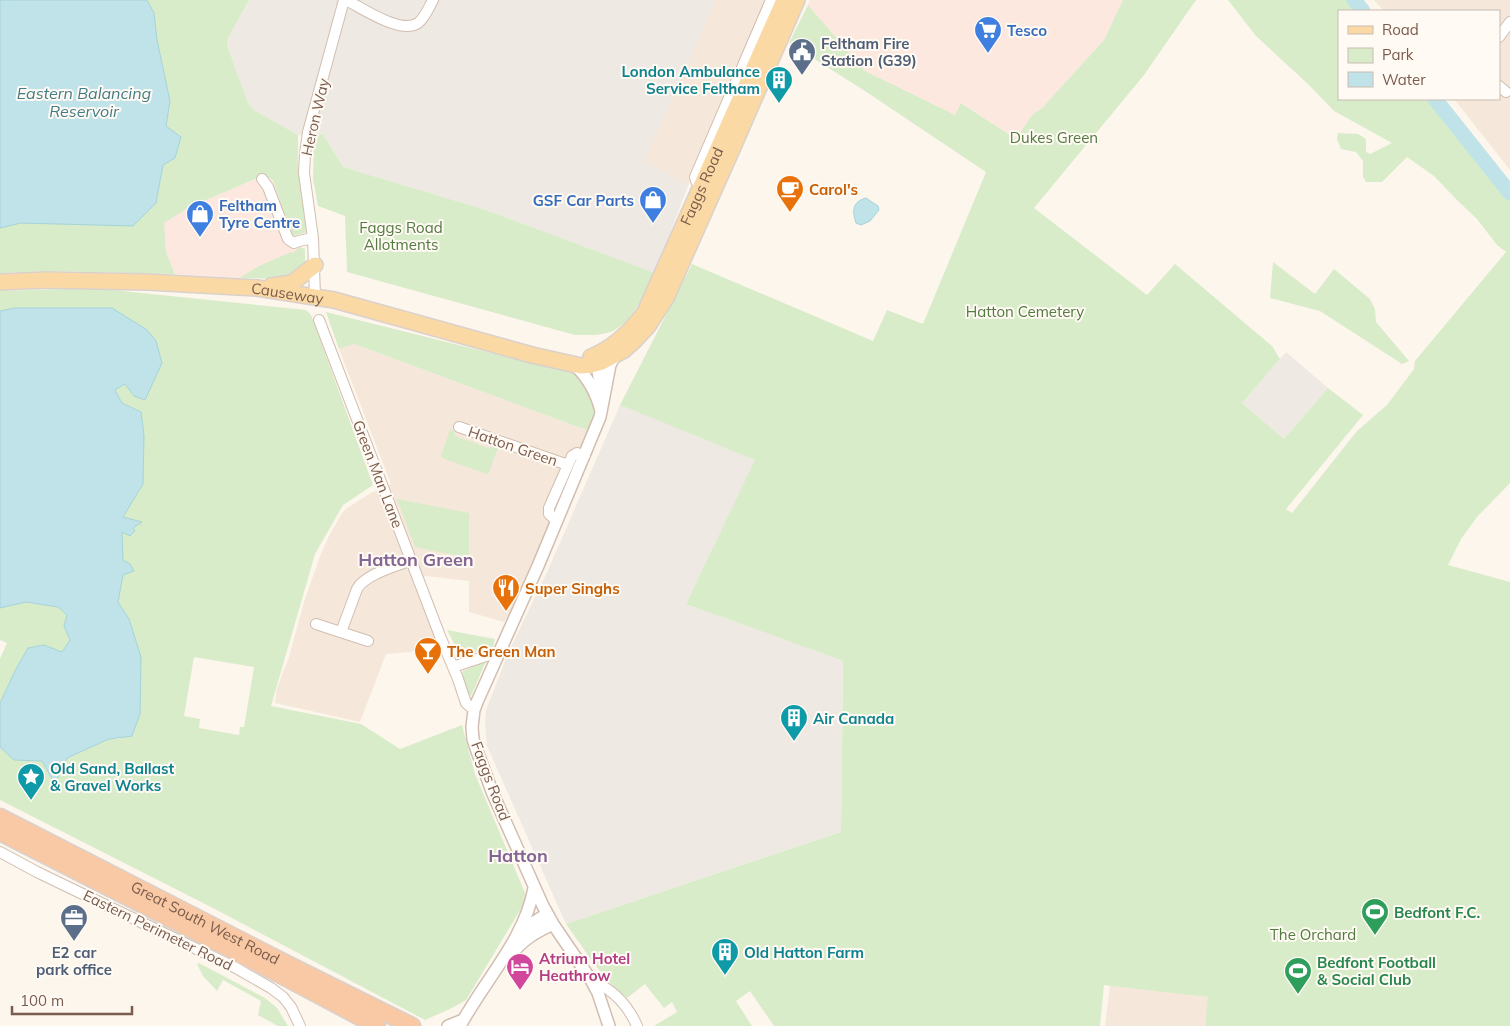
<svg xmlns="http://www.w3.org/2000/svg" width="1510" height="1026" font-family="Mulish,sans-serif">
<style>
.residential{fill:#f5e8da}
.commercial{fill:#fde8e0}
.industrial{fill:#efe9e4}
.green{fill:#d8ecc9;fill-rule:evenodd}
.water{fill:#bfe3e8;stroke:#a5d3da}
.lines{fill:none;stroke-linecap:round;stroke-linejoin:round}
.river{stroke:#bfe3e8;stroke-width:15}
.minor-casing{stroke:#d1beb0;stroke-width:12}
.tertiary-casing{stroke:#d1beb0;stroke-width:14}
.primary-casing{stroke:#dad1cd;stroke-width:18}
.trunk-casing{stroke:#dad1cd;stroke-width:19}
.minor{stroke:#fff;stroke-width:10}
.tertiary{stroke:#fff;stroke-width:11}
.primary{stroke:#fbd9a5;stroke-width:15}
.trunk{stroke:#f9c8a4;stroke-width:16}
.labels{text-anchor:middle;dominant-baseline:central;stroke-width:4;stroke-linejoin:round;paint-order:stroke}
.shop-label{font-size:15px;font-weight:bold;fill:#366cbe;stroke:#fffaf3;text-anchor:start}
.service-label{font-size:15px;font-weight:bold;fill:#4e5e75;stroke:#fffaf3;text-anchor:start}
.culture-label{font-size:15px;font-weight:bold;fill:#0d838f;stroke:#fffaf3;text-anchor:start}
.street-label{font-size:15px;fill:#7a5c4d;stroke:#fffaf3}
.park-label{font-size:15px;fill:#537a41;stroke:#fffaf3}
.food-label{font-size:15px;font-weight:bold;fill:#c56008;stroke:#fffaf3;text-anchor:start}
.leisure-label{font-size:15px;font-weight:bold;fill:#27864d;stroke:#fffaf3;text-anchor:start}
.hotel-label{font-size:15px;font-weight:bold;fill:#b23c85;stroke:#fffaf3;text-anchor:start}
.water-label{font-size:16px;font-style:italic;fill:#437c86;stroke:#fffaf3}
.quarter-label{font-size:18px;font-weight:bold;fill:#846695;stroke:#fffaf3}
</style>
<rect width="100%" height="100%" fill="#fdf6ec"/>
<path class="residential" d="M716,0H767L688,186L644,161Z
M1374,0H1510V170L1454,99H1499V11H1384Z
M354,344L589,431L538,566L504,622L469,612V581L426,576L415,581L437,643L410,652L386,654L360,722L275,703L277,688L289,657L304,602L320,556L329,536L342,513L347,508L371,493L391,484L339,349Z
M1110,985L1209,997L1205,1026H1105Z"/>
<path class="commercial" d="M810,0H1123L1104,40L1042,108L1032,115L1016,139L962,103L955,116L865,71L808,5Z
M264,175L273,180L292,236L299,235L300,247L293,254L291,253L259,266L239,278L175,274L166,252L163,223L188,208Z"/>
<path class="industrial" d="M249,0H716L644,161L688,186L655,273L483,209L343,167L323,134L314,136L298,135L254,110L248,103L227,45V40Z
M1286,352L1328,388L1284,439L1242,403Z
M620,405L756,460L686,604L843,661L841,832L566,924L487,746L485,723L486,710L509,651L548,570Z"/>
<path class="green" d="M147,0H249L227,40V45L248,103L254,110L298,135V164L306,231L305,233L292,236L273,180L264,175L188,208L164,223L166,252L175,274L51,271L0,273V228L21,223L156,203L163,164L166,127L170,101L157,40L154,13Z
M1123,0H1196L1144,75L1034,208L1147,295L1175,264L1272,346L1280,359L1242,403L1284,439L1328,388L1363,415L1286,509L1292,513L1357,431L1387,405L1414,369L1415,361L1506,252L1497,245L1477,219L1457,200L1434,176L1407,157L1382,182H1366L1363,177V161L1356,152L1341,149L1337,139L1338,133L1358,134L1366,139V152L1370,154L1392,143L1334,111L1309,85L1256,36L1228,0H1349L1359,11H1339V99H1430L1494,182L1510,200V483L1477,517L1461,539L1448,565L1510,582V1026H1205L1208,997L1104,985L1100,1026H774L750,991L736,1001L752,1026H654L677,1012L672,1002L664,1008L645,984L627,998L610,983L595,965L566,924L841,832L843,671V661L686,604L755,460L620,405L692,264L873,341L887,310L923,324L986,172L865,91L789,43L808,5L865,71L955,115L961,103L1016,139L1032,115L1042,108L1104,40Z
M323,134L343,167L483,209L655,273C646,292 631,325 610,332C599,336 586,335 575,335L347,272L345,216L318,206L313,179L314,136Z
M300,247L305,249V264L295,273L282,279L239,278L259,266L291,252L293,253Z
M1273,262L1315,294L1334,269L1370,299L1375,309L1376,322L1409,361L1402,364L1320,311L1270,298Z
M93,288L306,310L311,315L373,485L343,505L315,554L271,706L361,724L400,749L462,725L475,774L525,893V902L466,1000L452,1008L425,1020L211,907L0,800V747L14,760L42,761L67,758L109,739H119L129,619L118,602L123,574L122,531L132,528L142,522L123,517L143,484L141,412L122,403L115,390L125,384L134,396L162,363L14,308L0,311V291ZM194,657L254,667L244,727H240L239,735L199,728L200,719L184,716Z
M326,312L555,369L570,371L576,374L595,403L597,414L589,431L354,344L339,349Z
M450,430L454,431L455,436L488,448L494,446L498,447L489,473L486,474L442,458L441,456Z
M397,499L469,513V558L415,547Z
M26,602L58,607L67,615L64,626L70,640L62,652L44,645L28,648L16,669L0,703V659L7,643L0,640V608Z
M447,630L495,639L493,647L465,655L456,647Z
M486,661L471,696L468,695L462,673L463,671Z
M199,963L265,998L277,1008L288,1026H278L258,1015L261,1001L223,980L217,991L203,976L197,964Z"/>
<path class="water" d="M0,0H147L154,13L157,40L170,101L166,126L181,137L175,158L163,165L156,203L133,226L21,223L0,228Z
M866,198L878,206L879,210L870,221L861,225L856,223C852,211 852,202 866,198Z
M14,308H112L147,330L156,341L162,363L145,400L134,396L125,384L115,390L122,403L141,412L144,436L143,484L123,517L142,522L133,528L135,531L130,536L122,532L123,560L130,564L134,571L123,575L118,602L129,619L141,657L140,714L132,736L109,739L67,758L55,784L42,761L14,760L0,747V703L16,669L28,648L44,645L62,652L70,640L64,626L67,615L58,607L26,602L0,608V311Z"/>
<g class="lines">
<path class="river" d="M1354,0L1363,11
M1435,99L1510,193"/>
<defs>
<path id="minor" d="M346,0C362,8 401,35 418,23C425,18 429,7 433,0
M1499,37L1510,22
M1499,86L1506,92
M262,179L268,187L288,239L294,243L299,241L313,238
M706,188L696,181L695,177L771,0
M315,296L313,238L304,173L305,154L308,132L344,0
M319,320L440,636L458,679L466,703L474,710
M459,427L568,465
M557,521L549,514V508L572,456L577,453L585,455
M316,624L368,641
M341,632L357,589C365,574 395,567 411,560
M453,667L492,654L498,655
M0,852L37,872L236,968L271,988L283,997L291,1007L300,1026
M591,980C612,989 628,1005 637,1026"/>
<path id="tertiary" d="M596,358L602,396
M575,365C587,377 597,394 601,411
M520,931L547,914
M511,955C522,940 536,932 553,924
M448,1026L463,1020
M460,1026C484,981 525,939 534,888
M609,1026L598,993L591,980L553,924L543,906L493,794L477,751L473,739L472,727L474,710L477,702L538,566L600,417L610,365L614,357"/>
<g id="primary">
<path id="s1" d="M0,282L46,280L148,282L257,288L334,300L532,355L581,366L591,365L602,362L624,350L634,341L648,326L666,298L733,147L797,0"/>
<path d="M271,286L292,283L315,265"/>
<path id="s2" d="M591,357C613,348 631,331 645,312L784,0"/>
</g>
<g id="trunk">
<path id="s3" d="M0,817L289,965L412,1026"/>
<path d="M0,832L283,976L377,1026"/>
</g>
</defs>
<use href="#minor" class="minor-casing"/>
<use href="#tertiary" class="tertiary-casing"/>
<use href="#primary" class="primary-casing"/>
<use href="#trunk" class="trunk-casing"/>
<use href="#minor" class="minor"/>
<use href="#tertiary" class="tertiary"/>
<use href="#primary" class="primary"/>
<use href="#trunk" class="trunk"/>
</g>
<defs>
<symbol id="supermarket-pin" viewBox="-11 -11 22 30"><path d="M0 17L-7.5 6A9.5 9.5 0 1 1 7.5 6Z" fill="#3f7fe0" stroke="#fffaf3"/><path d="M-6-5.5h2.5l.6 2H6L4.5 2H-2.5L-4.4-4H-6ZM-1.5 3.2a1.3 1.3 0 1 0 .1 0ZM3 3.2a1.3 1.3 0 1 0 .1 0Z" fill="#fff"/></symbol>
<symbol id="civic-pin" viewBox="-11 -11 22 30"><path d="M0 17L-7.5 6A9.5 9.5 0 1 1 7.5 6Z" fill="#5c6f8a" stroke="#fffaf3"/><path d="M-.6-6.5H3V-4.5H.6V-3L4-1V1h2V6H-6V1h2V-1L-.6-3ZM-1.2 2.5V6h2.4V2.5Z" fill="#fff"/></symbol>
<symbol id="building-pin" viewBox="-11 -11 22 30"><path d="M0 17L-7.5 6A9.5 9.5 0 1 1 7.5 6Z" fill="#0f9aa8" stroke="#fffaf3"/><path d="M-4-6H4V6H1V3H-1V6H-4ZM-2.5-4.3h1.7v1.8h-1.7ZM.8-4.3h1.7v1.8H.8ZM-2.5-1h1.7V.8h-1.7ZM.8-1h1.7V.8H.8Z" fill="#fff"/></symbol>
<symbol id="cafe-pin" viewBox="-11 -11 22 30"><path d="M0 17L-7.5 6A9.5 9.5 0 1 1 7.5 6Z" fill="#e8710a" stroke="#fffaf3"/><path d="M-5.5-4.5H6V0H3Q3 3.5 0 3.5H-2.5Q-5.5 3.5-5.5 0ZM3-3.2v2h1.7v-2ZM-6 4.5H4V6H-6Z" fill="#fff"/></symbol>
<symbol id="shop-pin" viewBox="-11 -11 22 30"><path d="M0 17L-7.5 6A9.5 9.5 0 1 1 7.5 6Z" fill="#3f7fe0" stroke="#fffaf3"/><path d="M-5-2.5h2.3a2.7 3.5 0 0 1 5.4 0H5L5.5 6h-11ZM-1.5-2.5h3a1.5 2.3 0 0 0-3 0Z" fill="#fff"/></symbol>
<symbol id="restaurant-pin" viewBox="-11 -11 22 30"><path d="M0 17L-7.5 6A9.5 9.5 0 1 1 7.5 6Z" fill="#e8710a" stroke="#fffaf3"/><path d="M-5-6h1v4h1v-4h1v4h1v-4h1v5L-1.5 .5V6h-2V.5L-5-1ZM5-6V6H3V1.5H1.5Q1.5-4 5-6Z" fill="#fff"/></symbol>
<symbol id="bar-pin" viewBox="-11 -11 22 30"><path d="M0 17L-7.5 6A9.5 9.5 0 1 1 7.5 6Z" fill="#e8710a" stroke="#fffaf3"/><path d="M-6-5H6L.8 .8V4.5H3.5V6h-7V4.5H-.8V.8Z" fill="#fff"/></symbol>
<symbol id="sight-pin" viewBox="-11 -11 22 30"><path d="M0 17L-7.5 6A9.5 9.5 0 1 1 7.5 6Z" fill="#0f9aa8" stroke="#fffaf3"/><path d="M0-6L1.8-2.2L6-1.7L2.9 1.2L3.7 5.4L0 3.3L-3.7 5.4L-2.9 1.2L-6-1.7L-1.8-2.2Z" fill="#fff"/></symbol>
<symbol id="stadium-pin" viewBox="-11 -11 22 30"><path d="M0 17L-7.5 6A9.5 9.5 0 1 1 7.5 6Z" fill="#2e9e5b" stroke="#fffaf3"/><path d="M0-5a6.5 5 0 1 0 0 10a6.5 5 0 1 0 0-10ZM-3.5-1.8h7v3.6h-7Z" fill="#fff"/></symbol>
<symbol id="office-pin" viewBox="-11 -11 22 30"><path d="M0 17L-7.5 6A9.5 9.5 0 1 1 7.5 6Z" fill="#5c6f8a" stroke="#fffaf3"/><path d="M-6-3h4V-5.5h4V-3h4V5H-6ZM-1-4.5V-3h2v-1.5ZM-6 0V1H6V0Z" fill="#fff"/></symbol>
<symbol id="hotel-pin" viewBox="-11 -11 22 30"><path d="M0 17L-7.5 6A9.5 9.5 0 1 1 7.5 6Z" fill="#d1479c" stroke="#fffaf3"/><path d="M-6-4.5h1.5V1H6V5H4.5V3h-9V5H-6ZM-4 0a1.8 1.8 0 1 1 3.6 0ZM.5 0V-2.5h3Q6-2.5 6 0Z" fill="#fff"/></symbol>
</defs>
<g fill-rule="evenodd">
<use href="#supermarket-pin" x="972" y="14" width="32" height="43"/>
<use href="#civic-pin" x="786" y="36" width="32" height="43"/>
<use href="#building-pin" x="763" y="64" width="32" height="43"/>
<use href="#cafe-pin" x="774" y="173" width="32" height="43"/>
<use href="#shop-pin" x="637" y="184" width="32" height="43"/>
<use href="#shop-pin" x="184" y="198" width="32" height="43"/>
<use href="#restaurant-pin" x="490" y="572" width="32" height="43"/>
<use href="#bar-pin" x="412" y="635" width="32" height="43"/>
<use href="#building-pin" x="778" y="702" width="32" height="43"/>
<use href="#sight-pin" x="15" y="761" width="32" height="43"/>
<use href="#stadium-pin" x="1359" y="896" width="32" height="43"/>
<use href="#office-pin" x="58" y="902" width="32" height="43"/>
<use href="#building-pin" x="709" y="936" width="32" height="43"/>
<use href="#hotel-pin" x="504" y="951" width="32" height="43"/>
<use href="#stadium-pin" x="1282" y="955" width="32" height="43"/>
</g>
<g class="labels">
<g class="shop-label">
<text x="1007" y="30">Tesco</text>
<text x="634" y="200" text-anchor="end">GSF Car Parts</text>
<text x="219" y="205">Feltham<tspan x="219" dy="17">Tyre Centre</tspan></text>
</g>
<g class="service-label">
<text x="821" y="43">Feltham Fire<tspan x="821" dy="17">Station (G39)</tspan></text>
<text x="74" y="952" text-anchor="middle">E2 car<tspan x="74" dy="17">park office</tspan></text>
</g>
<g class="culture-label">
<text x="760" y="71" text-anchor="end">London Ambulance<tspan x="760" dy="17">Service Feltham</tspan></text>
<text x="813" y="718">Air Canada</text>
<text x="50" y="768">Old Sand, Ballast<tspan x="50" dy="17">&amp; Gravel Works</tspan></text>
<text x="744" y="952">Old Hatton Farm</text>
</g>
<g class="street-label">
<text transform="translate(315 117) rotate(-77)">Heron Way</text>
<text stroke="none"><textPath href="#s2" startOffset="209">Faggs Road</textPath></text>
<text stroke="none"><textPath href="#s1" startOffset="288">Causeway</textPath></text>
<text transform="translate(513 446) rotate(19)">Hatton Green</text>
<text transform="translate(378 474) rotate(69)">Green Man Lane</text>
<text transform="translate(491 781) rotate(69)">Faggs Road</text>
<text stroke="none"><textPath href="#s3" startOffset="231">Great South West Road</textPath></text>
<text transform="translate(158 930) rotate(26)">Eastern Perimeter Road</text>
</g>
<g class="park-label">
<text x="1054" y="137">Dukes Green</text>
<text x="401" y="227">Faggs Road<tspan x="401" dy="17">Allotments</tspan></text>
<text x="1025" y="311">Hatton Cemetery</text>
<text x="1313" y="934">The Orchard</text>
</g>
<g class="food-label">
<text x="809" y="189">Carol's</text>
<text x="525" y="588">Super Singhs</text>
<text x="447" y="651">The Green Man</text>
</g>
<g class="leisure-label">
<text x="1394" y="912">Bedfont F.C.</text>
<text x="1317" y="962">Bedfont Football<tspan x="1317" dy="17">&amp; Social Club</tspan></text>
</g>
<g class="hotel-label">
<text x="539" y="958">Atrium Hotel<tspan x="539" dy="17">Heathrow</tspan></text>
</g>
<g class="water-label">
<text x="84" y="93">Eastern Balancing<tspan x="84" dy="18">Reservoir</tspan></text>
</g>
<g class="quarter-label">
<text x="416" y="559">Hatton Green</text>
<text x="518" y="855">Hatton</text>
</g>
</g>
<rect x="1338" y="10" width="162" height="90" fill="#fffaf3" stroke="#cabbb1"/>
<rect x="1348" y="26" width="25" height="8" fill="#fbd9a5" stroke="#cabbb1"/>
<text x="1382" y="35" font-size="15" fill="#7a5c4d">Road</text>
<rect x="1348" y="48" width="25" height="15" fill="#d8ecc9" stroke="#cabbb1"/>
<text x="1382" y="60" font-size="15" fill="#7a5c4d">Park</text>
<rect x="1348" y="72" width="25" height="15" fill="#bfe3e8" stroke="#cabbb1"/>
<text x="1382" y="85" font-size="15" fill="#7a5c4d">Water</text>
<path d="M12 1006v8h120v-8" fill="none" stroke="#7a5c4d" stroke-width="2.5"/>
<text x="20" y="1006" font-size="15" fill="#7a5c4d" stroke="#fffaf3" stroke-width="4" paint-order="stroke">100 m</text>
</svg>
